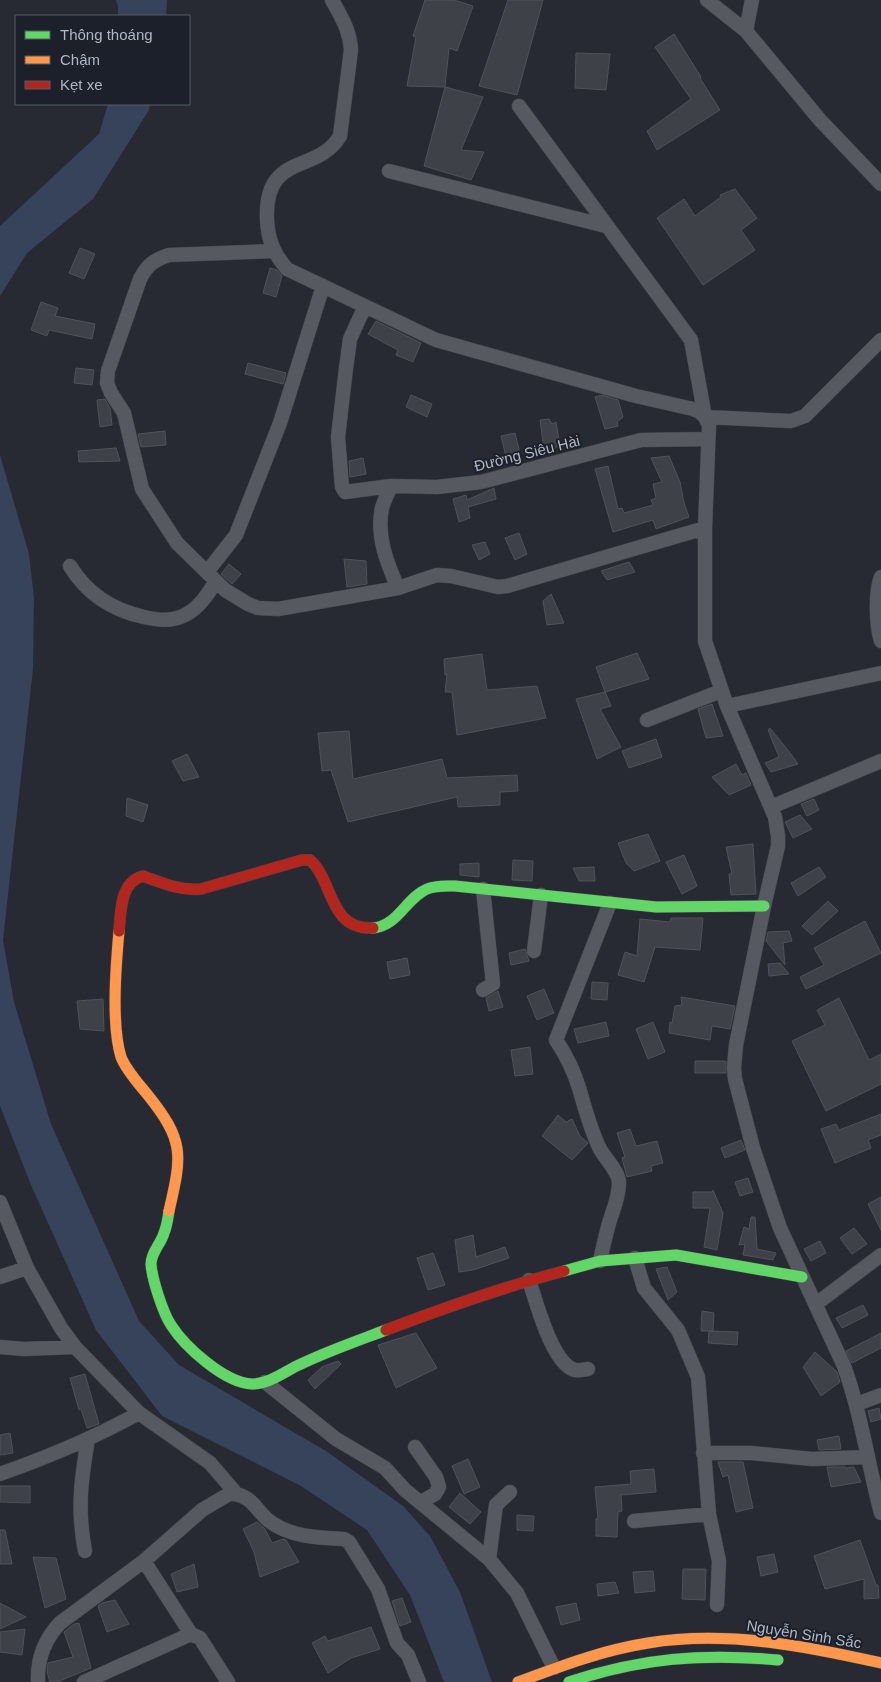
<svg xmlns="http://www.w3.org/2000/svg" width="881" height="1682" font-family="Helvetica,sans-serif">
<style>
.water{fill:#37435a}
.building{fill:#3e4147;stroke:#4e5259}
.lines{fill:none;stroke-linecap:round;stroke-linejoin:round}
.street-casing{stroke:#42454a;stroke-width:15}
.fast-casing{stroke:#42454a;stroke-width:12}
.slow-casing{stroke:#42454a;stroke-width:12}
.jam-casing{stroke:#42454a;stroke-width:12}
.street{stroke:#575960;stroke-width:14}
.fast{stroke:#63d668;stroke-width:11}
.slow{stroke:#ff974d;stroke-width:11}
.jam{stroke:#b3261e;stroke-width:11}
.labels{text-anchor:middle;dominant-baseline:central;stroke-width:4;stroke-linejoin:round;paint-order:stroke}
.street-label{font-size:15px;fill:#b0b6c3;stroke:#1b202b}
</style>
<rect width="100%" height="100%" fill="#272a32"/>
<path class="water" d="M116,0H167L166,16H118V6Z
M108,104H150L149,110L93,199L27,253L0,296V226L99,134Z
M0,455L29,554L34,598L33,669L3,940L14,1002L51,1124L139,1321L179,1365L326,1451L403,1506L430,1536L460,1592L492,1682H444L410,1595L367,1530L301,1486L162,1416L96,1330L31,1185L0,1106Z"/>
<path class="building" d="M425,0H454L473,6L457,51L449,48L445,87L407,86L416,37L413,36Z
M508,0H543L517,95L479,86Z
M674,34L701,77L700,78L720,110L657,150L647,131L691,99L655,47Z
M576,53L610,54L606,90L575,88Z
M445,87L483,97L461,150L484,152L471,180L424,166Z
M735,189L757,218L741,230L755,250L703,285L657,218L684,199L695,216L721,197L720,195Z
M80,248L95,254L84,279L69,273Z
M270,268L277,270L282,276L276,297L263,293Z
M41,302L58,308L55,316L95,324L92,339L49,330L47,336L31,330Z
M376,321L421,343L413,362L396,355L398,350L368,334Z
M248,363L286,373L283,384L245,374Z
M76,368L94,370L92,385L74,383Z
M411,395L432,404L427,417L406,407Z
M602,395L618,400L623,417L617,422L618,426L605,429L595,397Z
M105,399L110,408L112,425L100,427L97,400Z
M549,419L552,424L556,422L560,446L544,450L540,420Z
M165,431L166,445L141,447L138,434Z
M515,433L520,454L506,457L501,436Z
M116,448L120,461L79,462L78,451Z
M669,456L680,482L684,503L689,517L656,529L653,520L613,532L595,469L608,466L618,509L622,508L624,513L653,505L651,500L656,498L653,484L662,482L651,458Z
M363,458L366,474L350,477L349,461Z
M494,488L496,499L468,507L470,518L459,522L453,499L466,495L467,500Z
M519,533L527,554L515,560L505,538Z
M485,542L490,554L479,560L472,545Z
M344,559L366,561L367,584L347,587Z
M629,562L635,572L607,580L601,571Z
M229,564L241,574L232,584L221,574Z
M551,594L564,623L547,625L543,601Z
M637,653L649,679L605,692L596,667Z
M482,654L487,690L537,686L546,718L457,735L452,692H445L447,674L445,675L444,659Z
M605,692L611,706L600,709L621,747L597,759L576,699Z
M712,704L723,736L706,738L698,709Z
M770,728L791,754L798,764L771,772L765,763L779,757L768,730Z
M349,731L353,779L442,759L447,778L517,775L518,791L500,792V805L458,807L457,797L348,822L331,770L322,771L318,733Z
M656,739L662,757L629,768L622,751Z
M187,754L199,777L183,781L172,761Z
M736,764L742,775L746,773L751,785L729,795L712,777Z
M127,798L148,805L143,822L126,816Z
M814,799L819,810L807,816L801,804Z
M800,815L812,829L793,838L785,822Z
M648,834L660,861L634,871L626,863L618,843Z
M753,844L756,894L731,895L729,874H732L726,847Z
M684,855L697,886L682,894L666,862Z
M513,860L533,861L532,881L512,880Z
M479,863V877L460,875V864Z
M594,867L595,881H579L573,868Z
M819,867L826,877L798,896L791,883Z
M828,901L838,911L812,935L802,926Z
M671,918H703L700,950L655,947L644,982L618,975L625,952L637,956L640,919L670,922Z
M865,921L881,953L806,989L800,977L824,965L814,948Z
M789,931L792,941L783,943L785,965L766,941L768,932Z
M525,949L529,961L511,965L509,953Z
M407,958L410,975L390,979L387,962Z
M780,963L789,974L769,976L768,964Z
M592,982L608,983L607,1000L591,999Z
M544,989L554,1013L537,1020L527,996Z
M498,991L503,1007L489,1011L486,998Z
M681,997L735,1006L730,1029L712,1026L710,1040L669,1033L670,1022L672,1023L675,1006L682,1005Z
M839,998L869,1060L881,1054V1084L826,1111L792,1041L825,1025L817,1010Z
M103,999L104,1031L80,1029L77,1001Z
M606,1022L609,1036L578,1043L574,1029Z
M653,1022L665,1052L648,1059L636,1029Z
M530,1047L533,1074L515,1076L511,1050Z
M695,1061H726V1073H695Z
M881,1114V1135L868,1140L871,1148L835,1163L821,1129L836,1124L839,1130Z
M558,1115L566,1122L572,1119L580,1136L588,1143L572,1160L542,1136Z
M630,1129L636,1146L657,1141L663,1163L651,1166L652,1171L627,1177L622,1158L625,1157L617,1133Z
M741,1140L745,1150L725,1158L721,1148Z
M748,1178L753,1192L740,1196L735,1182Z
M713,1190L723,1213L717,1250L704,1247L710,1208H693V1192H712Z
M881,1197V1230L868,1204Z
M751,1217H755L757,1249L776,1253L773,1260L743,1255L745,1244L739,1245L744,1227L749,1229Z
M854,1228L867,1244L852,1254L840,1238Z
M473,1235L476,1257L505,1247L509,1258L473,1270L459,1272L455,1240Z
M820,1241L826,1253L811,1261L804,1249Z
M433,1253L445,1285L428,1290L417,1258Z
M667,1267L677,1292L668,1300L656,1269Z
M863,1305L868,1315L842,1328L836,1318Z
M702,1311L714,1313L713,1331H701Z
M709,1331L738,1332L737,1345L708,1343Z
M416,1333L437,1368L396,1388L378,1345Z
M881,1333V1348L852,1363L846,1351Z
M815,1352L837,1372L840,1382L821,1396L803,1367Z
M338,1361L341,1364L315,1389L308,1380L322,1367Z
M85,1374L99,1424L87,1428L81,1409L79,1410L70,1378Z
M879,1408L881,1419L871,1422L868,1411Z
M10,1433L13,1453L0,1455V1435Z
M839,1436L841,1449L819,1450L817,1440Z
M468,1459L480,1487L464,1494L452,1466Z
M718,1462H743L753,1508L736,1512L728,1475L723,1477Z
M827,1467H845V1468L854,1467L861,1482L831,1487Z
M654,1469L656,1492L621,1495L622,1511L618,1512L617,1537L596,1536V1519H598L595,1487L631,1484L630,1471Z
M0,1486H30V1503L0,1502Z
M460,1493L481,1512L470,1524L449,1507Z
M517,1515L534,1516L533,1531L517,1530Z
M257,1522L265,1529L272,1543L283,1539L286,1540L299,1562L260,1577L254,1552L243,1529Z
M0,1530H5L12,1564H0Z
M860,1540L876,1585H878L879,1598L864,1599V1579L825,1589L814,1556Z
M774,1554L778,1572L761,1576L757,1557Z
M33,1557L56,1558L66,1599L45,1608Z
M194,1564L198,1587L177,1592L171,1574Z
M683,1569H706L705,1600L682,1599Z
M653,1571L655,1591L635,1593L633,1572Z
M615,1582L619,1593L598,1596L597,1584Z
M402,1598L411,1622L400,1626L392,1601Z
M115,1600L129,1624L107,1632L98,1606L102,1603Z
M0,1603L26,1617L0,1629Z
M576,1603L580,1620L561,1625L556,1607Z
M79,1623L91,1668L57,1682H50L47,1672L48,1663L73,1657L64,1632L74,1624Z
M371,1627L380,1649L351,1658L328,1673L312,1643L325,1636L328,1641Z
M25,1629L22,1655L0,1652V1632Z"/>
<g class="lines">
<defs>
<path id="street" d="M332,0C341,17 350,30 351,50L340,136C317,175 264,151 267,220C268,240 274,254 287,269L436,340L636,396L693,409L700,412L705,417L791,421L805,416L881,340
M707,0L746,31L820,120L881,184
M746,31L752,0
M519,106L691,340L705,417L709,425L705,528V641L727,706L775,817L778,836V846L764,906L736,1045L734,1068L735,1079L753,1148L780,1228L844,1366C861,1413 868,1464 881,1513
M389,171L606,226
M274,251L169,255C154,260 147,265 140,279L108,371L107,383L111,393L124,413L142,489L177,543L225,590L248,604L258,608L278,609L398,588L437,575L451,576L498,587L507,586L705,528
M365,306L350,339L346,368L338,437L342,487L345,492L391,486L437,487L481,482L641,440L708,439
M391,486C388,493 384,501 382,508C376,536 387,563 398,588
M70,566C87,594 112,610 144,617C158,620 171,622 185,615C199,608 208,594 216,581
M207,572L236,535L280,423L323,286
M881,577C875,593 876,625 881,641
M727,706L881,673
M647,720L721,691
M771,807L881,761
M483,889L493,984L483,990
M534,951L541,895
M0,1202L27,1268L61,1328L75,1347L139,1413L210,1463L234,1491
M635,1258L644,1288L678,1330L698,1377L709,1514L719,1561L717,1605
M600,1261C603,1247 606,1233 610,1220C614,1208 619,1196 619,1183C619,1171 604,1158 599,1147C590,1128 585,1108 579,1088C574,1071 566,1055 556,1040L610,903
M0,1277L27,1268
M529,1280C536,1302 550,1354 569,1367C575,1372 581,1370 588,1369
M816,1304L881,1255
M0,1347L24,1349L75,1347
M265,1382L336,1439L385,1468L405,1490L489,1559L517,1593L554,1668
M857,1404L881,1395
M415,1447L436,1477L439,1487L435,1494L421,1502
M703,1453H751L812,1459L868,1457
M0,1474C48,1457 94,1438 139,1413
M634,1521L709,1514
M85,1551C77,1510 81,1480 88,1439
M489,1559L496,1505L510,1492
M144,1561L191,1634
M38,1682C37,1659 44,1640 60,1623L144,1561L202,1510L234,1491V1494C252,1496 256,1510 268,1520C289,1537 319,1538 344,1539L349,1542L378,1589L397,1643L408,1655L419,1682
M84,1682L191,1634L200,1638L228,1682"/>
<path id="fast" d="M373,928C398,926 406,898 427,889C436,885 446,886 455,886L656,907L764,906
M169,1211C168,1218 167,1226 164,1233C161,1244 151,1252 151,1264C152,1279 163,1313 171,1325C185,1347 225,1383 252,1384C270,1384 285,1371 301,1364C328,1351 357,1341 386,1330
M564,1271L600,1261L676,1255L802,1277
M569,1682C640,1658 704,1653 778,1660"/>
<path id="slow" d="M119,931C116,965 111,1024 121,1057C126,1070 138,1083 147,1094C185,1141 182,1155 169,1211
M518,1682C561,1666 603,1650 648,1643C726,1630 805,1646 881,1663"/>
<path id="jam" d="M119,931C121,911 120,882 143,876C162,883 181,891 201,889L302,860H310C334,881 328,930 373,928
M386,1330C444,1308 503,1287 564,1271"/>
</defs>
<use href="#street" class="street-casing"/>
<use href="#fast" class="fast-casing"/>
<use href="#slow" class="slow-casing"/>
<use href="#jam" class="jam-casing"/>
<use href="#street" class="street"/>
<use href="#fast" class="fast"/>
<use href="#slow" class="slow"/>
<use href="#jam" class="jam"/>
</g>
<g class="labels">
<g class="street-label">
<text transform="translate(527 453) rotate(-14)">Đường Siêu Hài</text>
<text transform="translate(804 1634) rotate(9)">Nguyễn Sinh Sắc</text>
</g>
</g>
<rect x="15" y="15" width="175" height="90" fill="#1b202b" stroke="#575c68"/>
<rect x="25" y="31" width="25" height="8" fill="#63d668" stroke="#575c68"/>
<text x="60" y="40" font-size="15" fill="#b0b6c3">Thông thoáng</text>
<rect x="25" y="56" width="25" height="8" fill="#ff974d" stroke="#575c68"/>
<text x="60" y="65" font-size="15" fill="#b0b6c3">Chậm</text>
<rect x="25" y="81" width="25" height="8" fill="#b3261e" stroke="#575c68"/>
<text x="60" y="90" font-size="15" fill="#b0b6c3">Kẹt xe</text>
</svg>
